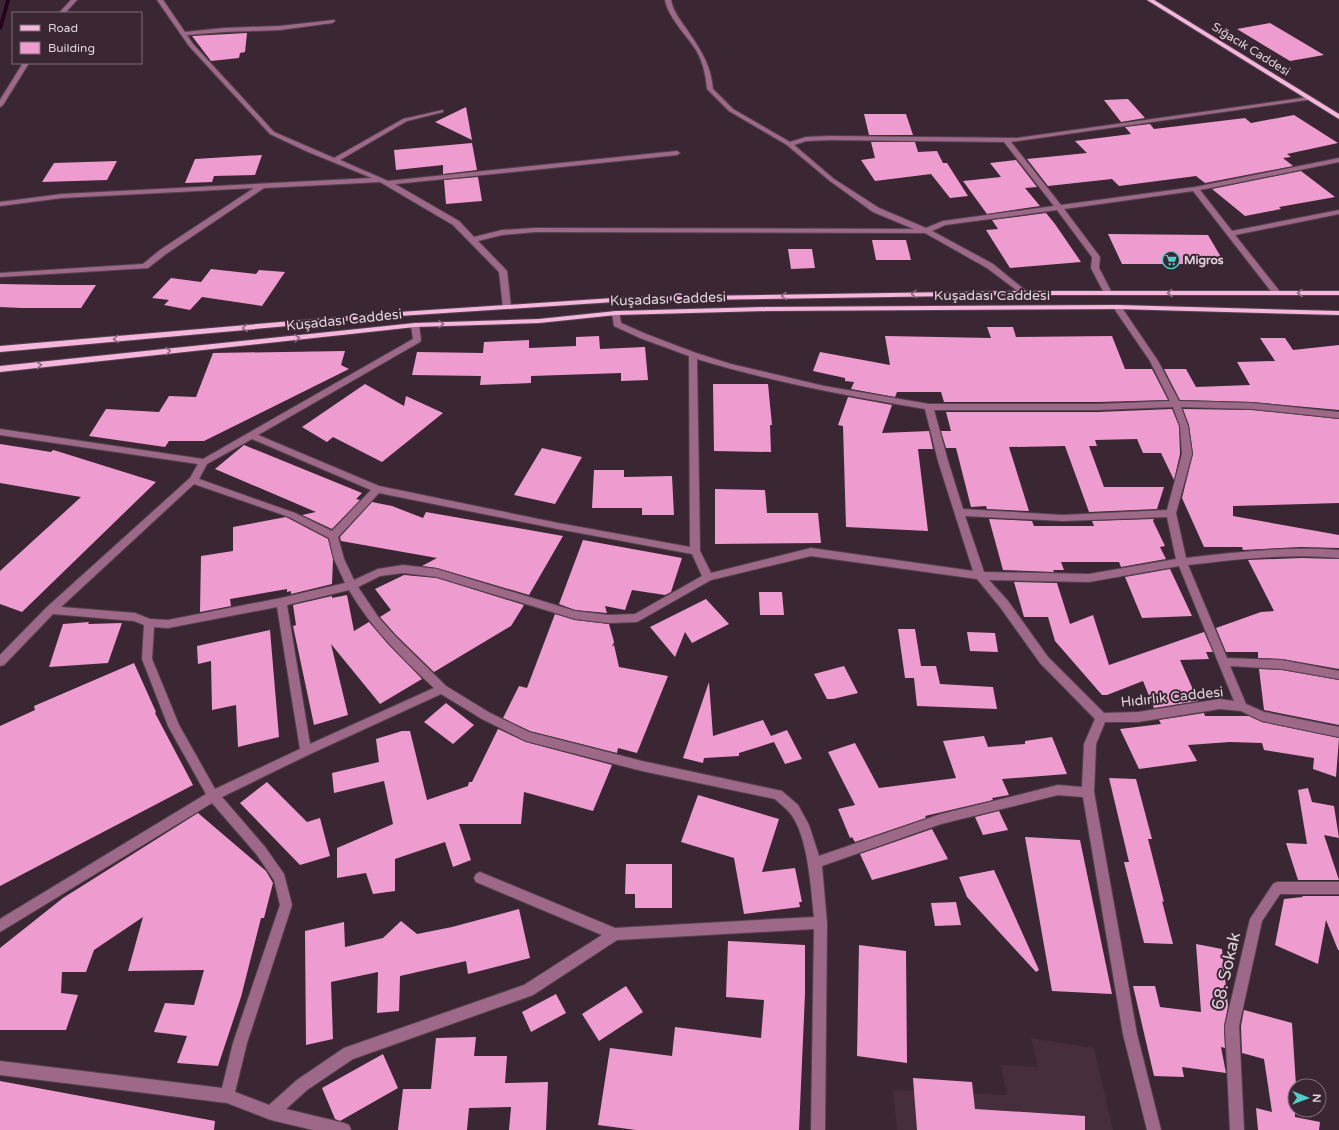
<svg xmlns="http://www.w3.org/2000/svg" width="1339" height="1130" font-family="'Varela Round',sans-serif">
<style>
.built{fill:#472e3d}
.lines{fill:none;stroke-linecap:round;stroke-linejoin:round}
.stream{fill:#27031c;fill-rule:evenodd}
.building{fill:#ee9ccf}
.minor-casing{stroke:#55434e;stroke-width:2}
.major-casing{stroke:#55434e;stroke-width:2}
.minor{fill:#9e6989;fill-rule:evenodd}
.major{fill:#f6b5dc;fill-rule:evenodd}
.oneway{stroke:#8f677f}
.labels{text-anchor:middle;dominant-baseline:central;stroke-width:4;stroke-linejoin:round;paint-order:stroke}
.far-street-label{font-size:12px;fill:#e0d3db;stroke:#3a2733}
.far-poi-label{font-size:12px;font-weight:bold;fill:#e0d3db;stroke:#3a2733;text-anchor:start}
.street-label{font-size:14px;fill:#e0d3db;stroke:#3a2733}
.near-street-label{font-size:17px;fill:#e0d3db;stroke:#3a2733}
</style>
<rect width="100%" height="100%" fill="#3a2733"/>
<path class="built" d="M1031,1038L1094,1048L1113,1130H897L893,1090L1007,1095L1001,1065L1038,1067Z"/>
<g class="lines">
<path class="stream" d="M6,0H10L2,29L0,30V22Z"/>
</g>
<path class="building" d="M1270,23L1324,55L1290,61L1237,29Z
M247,33L245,52L240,53L239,58L211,61L192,36Z
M1128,99L1145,118L1121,122L1104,100Z
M466,107L472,140L435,122Z
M864,114H906L913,135H869Z
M1294,115L1338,143L1287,154L1291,157L1283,158L1293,166L1205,183L1196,176L1119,186L1112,179L1048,186L1027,159L1087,153L1075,141L1131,134L1125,127L1150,124L1154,129L1245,118L1251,123Z
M871,142H915L918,152L937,151L943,163H947L968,196L950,198L931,174L875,181L861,160L875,158Z
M472,143L477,170L443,174V165L396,170L394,150Z
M262,155L255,175L214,176L212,182L185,183L195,159Z
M1016,160L1037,187L1025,188L1040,206L987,214L963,181L1001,177L990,163Z
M117,161L107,180L42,182L54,163Z
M1301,171L1335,197L1279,207L1281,209L1245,216L1212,189Z
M478,177L482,201L446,204L444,180Z
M1046,213L1055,224L1081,262L1010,268L986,230L998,229L992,220Z
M1108,234L1208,235L1225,264H1122Z
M872,240H906L911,260H876Z
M788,249H812L815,268L791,269Z
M211,269L256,274L259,270L285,272L262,306L202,297L190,310L164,305L169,300L152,298L171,278L201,282Z
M0,284L58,285H96L81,308H22L0,307Z
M987,327H1013L1016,337L1112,336L1125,369H1152L1168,400L1098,402H944L941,392H897L895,397L851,389L854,382L845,381V378L813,371L820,352L890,365L885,336L991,338Z
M599,336L600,349L645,347L648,380L621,381V373L531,376V383L480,385L481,376L412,375L417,352L483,353L484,342L529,340V348L576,346V337Z
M1260,338H1285L1293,350L1339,345V410L1252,402L1180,400L1164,369H1186L1196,387L1250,385L1237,362L1275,361Z
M345,351L341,365L349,369L204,441H169L165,447L89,436L106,409L159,412L169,396L196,397L213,353Z
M365,384L404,406L406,396L443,413L382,462L333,437L327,442L302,427Z
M713,384H768L772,425H770L771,452L714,451Z
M848,397L892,405L882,433L929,431L933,449H918L928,531L846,527L843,426L838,425Z
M1172,409L1179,426L1180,454L1174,480L1161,453H1143L1137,439L1095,440L1097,446H1089L1104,487H1164L1157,509L1089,512L1065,446L1009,447L1029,511L987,509L986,506L971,507L956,448H946L941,431H951L946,412H1098Z
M1183,409L1252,410L1339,419V503L1233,506V516L1339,535V548L1301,547L1243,550L1242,547H1204L1182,498L1193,454L1189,425Z
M0,444L51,452L53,450L60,452L156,482L22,612L0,604V571L81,497L0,483Z
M244,445L362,493L356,499L360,500L332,529L302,515L316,512L215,469Z
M542,448L582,457L555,504L514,495Z
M594,470H624V477L672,476L674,515H642V508H592Z
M715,489L765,490L767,513H818L821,543L715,544Z
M372,502L392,506L423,518L426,512L563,536L529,595L437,568L422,566L437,558L341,541L340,537Z
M286,517L328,539L333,559L332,584L291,594V591L287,592V589L230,599L231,606L200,612L201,556L233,551V527Z
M989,519L1032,521L1034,526H1094L1092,521L1154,519L1153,521L1165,546L1160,547L1166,559L1121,567L1119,562H1061L1064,570H1053L1054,572L1003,570Z
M583,540L682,558L671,592L665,595L632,590L625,610L605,606L607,613L575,610L559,604Z
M1301,558L1339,559V669L1282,659L1258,658V652H1226L1216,628L1261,612L1274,611L1248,560Z
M1170,569L1192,616L1142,618L1125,577Z
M404,575L437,578L524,605L511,626L434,672L396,635L380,617L391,610L375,589Z
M1014,582L1057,583L1070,624L1093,615L1109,665L1204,632L1213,652H1206L1209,659L1180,660L1198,701L1154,708L1143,681L1107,695H1102L1055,641L1048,617H1024Z
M759,592H782L784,615H760Z
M347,595L354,631L369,622L387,643L422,679L380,704L331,644L348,715L314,725L293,626L296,625L293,605L332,596V598Z
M706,599L729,624L692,643L685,632L675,657L650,627Z
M555,614L575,620L609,624L614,642L612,647L614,645L619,667L668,676L637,753L618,748L617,753L530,731L503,718L519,686L527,688Z
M89,622L88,624L122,623L108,663L49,667L63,624Z
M898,629H915L921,666H936L940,684L993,687L997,709L917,706L914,678H905Z
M270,630L279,737L238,747L236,705L212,710L211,661L198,664L197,646Z
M967,632L995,633L998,652L970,651Z
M134,663L156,712L155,713L193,785L0,886V726L35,710L34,706Z
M844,666L858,693L833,699H827L814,674Z
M1259,669L1282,670L1339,680V725L1264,710Z
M709,682L713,736L763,720L774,742L739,753V756L704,758L703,763L683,758Z
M446,703L474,725L453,744L424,722Z
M1204,713L1205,716H1249L1262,722L1339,738L1336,777L1313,769L1314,758L1264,750L1262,743L1230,742L1188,745L1197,761L1139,769L1120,729L1161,724L1159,720Z
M498,729L526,742L612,765L593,811L524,792L521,824H459L471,860L453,867L445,842L395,859V891L373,894L366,873L337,878V848L393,824L384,781L334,793L332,773L379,762L376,739L402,731H410L427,800L468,786L469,782H472Z
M787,730L802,759L785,764L771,736Z
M984,736L988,747L1025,744V741L1052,737L1067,774L1002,779L1009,795L992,798L993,800L925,816L926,818L855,842L852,837L850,838L838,809L855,805L828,752L855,743L879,788L956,778L943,741Z
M1109,778L1136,779L1152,839H1148L1164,902L1162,901L1173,944L1144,943L1124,862H1129Z
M267,782L307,822L320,818L330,856L300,865L240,803Z
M1308,788L1312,802L1334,806L1339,838L1324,835L1339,880H1298L1286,843L1307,844L1298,790Z
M698,795L779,819L762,872L795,868L802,902H799L800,907L744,914L734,858L681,842Z
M999,811L1008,830L983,835L975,817Z
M198,813L266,871L273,883L264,918H261L241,997L218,1066L177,1063L187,1036L154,1032L165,1003L194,1005L204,970L128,971L143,917L94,950L86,972H62L61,993L78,995L66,1030H0V948L63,898Z
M932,829L948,859L872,880L860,854Z
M1025,837L1080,840L1112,994L1052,991Z
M626,864H672V908H635V894H625Z
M994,870L1039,970L1036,972L967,897L959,877Z
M1302,896H1339V950H1338L1326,920L1318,964L1275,945L1284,899L1303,897Z
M956,902L961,925L935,926L931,903Z
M519,909L530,958L468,974L466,961L400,976L399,1011L377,1013L378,972L331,982L333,1039L306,1045L305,931L344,922L345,947L383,938L401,921L417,934L452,927Z
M728,941L805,945V994L799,1130H636L598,1125L610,1048L672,1056L675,1027L761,1038L764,1000L726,997Z
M1196,944L1222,949L1228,1006L1224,1026L1225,1048L1221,1047L1226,1073L1182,1067L1184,1077L1154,1076L1133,986H1155L1160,1007L1201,1012Z
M859,945L906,951L907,1063L857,1056Z
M626,986L643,1012L599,1041L582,1014Z
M556,994L566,1013L531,1032L522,1012Z
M1244,1010L1292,1023L1296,1086H1295V1117L1320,1122L1319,1130H1258L1256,1108L1272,1112L1264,1059L1242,1053L1241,1026Z
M476,1037L474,1056H507L505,1083L548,1082L546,1130H509L511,1107L469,1108L467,1130H398L403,1089H431L436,1038Z
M383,1054L398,1088L340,1121L335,1119L322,1088Z
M913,1078L972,1082L975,1109L1085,1116V1130H917Z
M0,1081L215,1121L214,1130H0Z"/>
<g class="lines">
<defs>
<path id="minor" d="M71,0H77L65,13H59Z
M157,0H163L185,32L224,28L280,26L334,20L335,21L332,23L280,30L224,32L187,35L193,44L274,132L334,158L403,119L443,110V112L407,121L340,160L388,181L677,151L680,153L677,155L395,184L459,221L474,237L502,230L535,228L914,229L873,212L830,181L787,145L729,111L707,89C706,76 703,62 696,50C686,34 669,19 665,0H671C673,11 679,18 685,27C699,47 711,64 713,89L733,109L790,142L806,137L830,136L1017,138L1309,97L1310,98L1307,100L1011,142L1061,205L1195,187L1339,158V162L1200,190L1232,231L1339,210V214L1235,235L1281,293L1277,295H1274L1193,191L1064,209L1100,257L1099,268L1112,293L1108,295L1104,293L1091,268L1092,257L1057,210L945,225L932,231L993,264L1026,291L1027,293L1023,295L987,268L925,233L535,232L502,235L478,241L507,271L511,307L507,309L503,307L499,272L453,225L380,182L264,188L166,254L148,268L0,277V273L143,264L160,250L254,188L62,198L0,206V202L62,194L372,178L306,151L270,134L189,46ZM830,140L1004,142L1054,206L943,221L926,228L879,208L834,179L794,145L806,141Z
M23,63H29L3,105L0,107V100Z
M1114,305H1120L1158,361L1179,401L1252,403L1339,412V418L1252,409L1181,407L1188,426L1192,454L1176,513L1186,558C1237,552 1288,546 1339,550V558C1289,553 1238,559 1188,565L1227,658L1282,660L1339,671V679L1282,669L1230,666L1246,704L1264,712L1339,727V737L1262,721L1241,711L1220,709L1138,722H1105L1096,744L1094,792L1137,1034L1161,1130H1147L1123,1034L1083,797L1058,795L941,824L822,866L827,923L825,1130H811L814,929L617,940L533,995L353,1059L307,1090L286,1109L344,1123L349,1125L351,1130H313L271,1120L227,1103L0,1075V1061L222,1088L233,1043L280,905L274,880L257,855L212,803L0,932V919L206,794L168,726L142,659L144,625L134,621L53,614L4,665L0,666V655L47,607L190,478L198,464L0,435V429L203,459L413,339L411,325L415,323L419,325L421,340L420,342L258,435L379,486L558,523L690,547L689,356L640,338L614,326L612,313L613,311H619L621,323L646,334L696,353L731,364L824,386L929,404H1098L1170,401L1150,361L1113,307ZM697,359C772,382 848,396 925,409L938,461L973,571L811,548L711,573L700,551ZM1173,407L1180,426L1182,454L1167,510L1063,515L963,509L948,461L934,410H1098ZM252,439L371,490L332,531L295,513L199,479L207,464ZM194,484L289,517L329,538L334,559L345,583L281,598L168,620L150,619L135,613L61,607ZM379,493L558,529L692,554L702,576L635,614L609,615L575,611L437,569L403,565L378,569L354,580L344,559L338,537ZM965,516L1063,521L1167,517L1176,559L1089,574L984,572ZM811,556L977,579L1000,607L1040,663L1095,719L1084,744L1082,787L1058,785L941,814L819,856L809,825L798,805L782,791L642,761L529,732L490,713L446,686L395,636L379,618L358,587L380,576L403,573L437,577L575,619L609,623L637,622L711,580ZM1179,566L1234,701L1220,699L1138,712L1104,713L1048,657L1008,601L989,580L1089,582ZM349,590C371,628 402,658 434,688L310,744L287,605ZM277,607L300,749L215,789L179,725L152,659L154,627L168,628ZM441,694L482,719L526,741L642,771L775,799C779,803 785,807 789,812C808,833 811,889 814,917L615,928L480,872L476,874L474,878L476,882L602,935L524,985L344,1048L297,1080L269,1105L235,1092L247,1043L292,905L284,874L265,847L222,797L310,754Z
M1277,882H1339V894H1280L1262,921L1239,1026L1244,1130H1230L1225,1026L1250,919L1273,884Z"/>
<path id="major" d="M1147,0H1154L1339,114V119Z
M1023,291H1339V295H1023L629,301L399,316L0,352V346L399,312L629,297Z
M1117,305L1339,311V315L1117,309L767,311L616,315L539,323L415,327L0,372V366L415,323L539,319L616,311L767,307Z"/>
</defs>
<use href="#minor" class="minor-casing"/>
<use href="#major" class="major-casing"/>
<use href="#minor" class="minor"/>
<use href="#major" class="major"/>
</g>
<defs><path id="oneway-chevron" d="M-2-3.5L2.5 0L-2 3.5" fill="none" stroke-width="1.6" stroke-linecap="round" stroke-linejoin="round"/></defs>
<g class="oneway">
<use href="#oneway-chevron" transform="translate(1170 293) rotate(-180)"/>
<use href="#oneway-chevron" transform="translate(1300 293) rotate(180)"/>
<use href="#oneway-chevron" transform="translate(914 294) rotate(179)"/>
<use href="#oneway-chevron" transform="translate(784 296) rotate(179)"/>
<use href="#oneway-chevron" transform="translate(441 324) rotate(-2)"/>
<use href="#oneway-chevron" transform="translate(245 328) rotate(175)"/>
<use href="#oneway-chevron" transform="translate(297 338) rotate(-6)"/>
<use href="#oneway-chevron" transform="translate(116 339) rotate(175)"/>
<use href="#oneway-chevron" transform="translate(168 351) rotate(-6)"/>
<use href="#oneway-chevron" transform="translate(39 365) rotate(-6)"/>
</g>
<defs>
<symbol id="supermarket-ring" viewBox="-11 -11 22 22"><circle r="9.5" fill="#3a2733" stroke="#53cdca" stroke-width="1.5"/><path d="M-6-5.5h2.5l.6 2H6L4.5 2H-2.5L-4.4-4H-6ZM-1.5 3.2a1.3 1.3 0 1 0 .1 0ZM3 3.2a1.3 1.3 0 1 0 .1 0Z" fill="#53cdca"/></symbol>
</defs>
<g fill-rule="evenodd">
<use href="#supermarket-ring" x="1161" y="250" width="20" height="20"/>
</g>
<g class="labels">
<g class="far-street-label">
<text transform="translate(1251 49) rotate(32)">Sığacık Caddesi</text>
</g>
<g class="far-poi-label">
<text x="1184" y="260">Migros</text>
</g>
<g class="street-label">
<text x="992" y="295">Kuşadası Caddesi</text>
<text transform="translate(668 299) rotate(-2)">Kuşadası Caddesi</text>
<text transform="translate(344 320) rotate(-6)">Kuşadası Caddesi</text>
<text transform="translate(1172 697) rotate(-6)">Hıdırlık Caddesi</text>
</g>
<g class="near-street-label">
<text transform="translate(1226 971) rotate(-77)">68. Sokak</text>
</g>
</g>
<rect x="12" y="12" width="130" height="52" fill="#3a2733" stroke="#7c6c76"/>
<rect x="20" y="25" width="20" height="6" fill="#f6b5dc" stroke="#7c6c76"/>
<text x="48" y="32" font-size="12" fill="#e0d3db">Road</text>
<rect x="20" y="42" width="20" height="12" fill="#ee9ccf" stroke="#7c6c76"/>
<text x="48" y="52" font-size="12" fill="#e0d3db">Building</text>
<g transform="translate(1307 1098) rotate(91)"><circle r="19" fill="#3a2733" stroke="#7c6c76"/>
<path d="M0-3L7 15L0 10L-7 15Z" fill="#53cdca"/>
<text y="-6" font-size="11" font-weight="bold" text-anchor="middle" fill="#e0d3db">N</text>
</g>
</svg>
